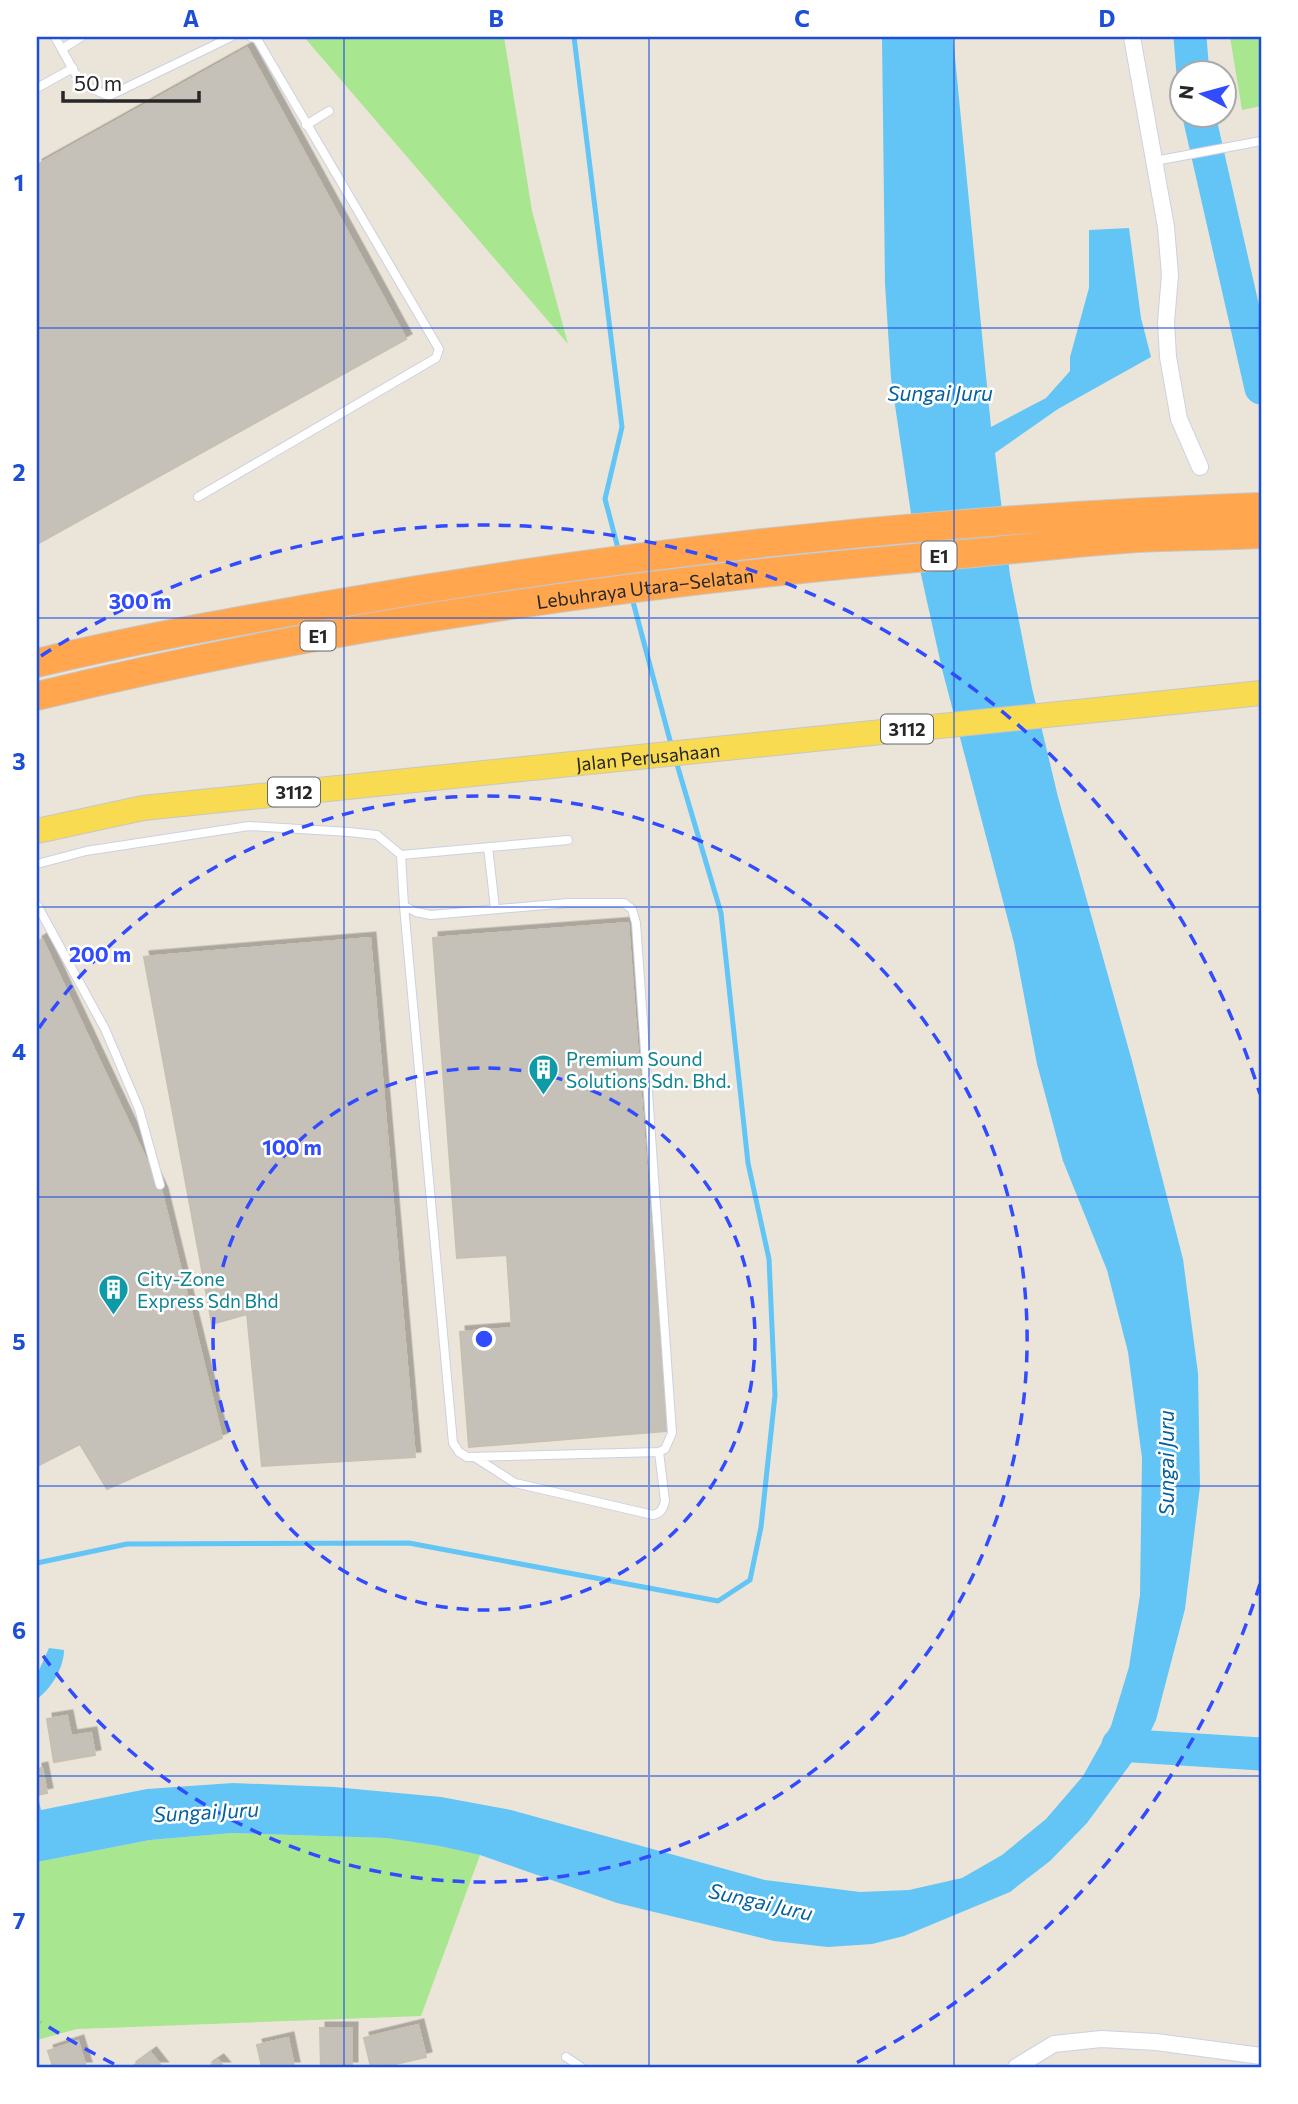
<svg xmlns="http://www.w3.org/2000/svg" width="1298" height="2104" font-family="Commissioner,sans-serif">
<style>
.green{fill:#a8e690}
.water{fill:#63c5f5}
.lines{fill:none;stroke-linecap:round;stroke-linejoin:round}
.stream{stroke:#63c5f5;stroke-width:5}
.river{stroke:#63c5f5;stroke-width:33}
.building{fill:#c6c1b8;stroke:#c6c0b2;stroke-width:2;filter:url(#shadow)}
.service-casing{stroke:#cdd0e2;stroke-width:10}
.minor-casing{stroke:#cdd0e2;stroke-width:18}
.primary-casing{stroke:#c7c7c7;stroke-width:26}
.motorway-casing{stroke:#c7c7c7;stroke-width:30}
.service{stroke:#fff;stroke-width:8}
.minor{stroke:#fff;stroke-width:16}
.primary{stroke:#f8db50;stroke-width:24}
.motorway{stroke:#ffa64f;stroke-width:28}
.grid{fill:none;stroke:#1d4ed8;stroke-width:2;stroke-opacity:0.55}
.ring{fill:none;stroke:#314bff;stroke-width:3.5;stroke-dasharray:12 9}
.labels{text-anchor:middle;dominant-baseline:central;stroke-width:5;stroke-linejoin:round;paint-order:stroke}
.shield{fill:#fff;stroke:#686868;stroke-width:2}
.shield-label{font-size:18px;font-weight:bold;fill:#272727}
.street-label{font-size:19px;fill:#272727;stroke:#fff}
.culture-label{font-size:19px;fill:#0d838f;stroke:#fff;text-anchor:start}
.water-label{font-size:21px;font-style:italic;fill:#05609e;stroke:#fff}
.centre{fill:#314bff;stroke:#fff;stroke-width:3.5}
.ring-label{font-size:21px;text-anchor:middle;font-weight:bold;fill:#314bff;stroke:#fff;stroke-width:5;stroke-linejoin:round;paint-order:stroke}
.neatline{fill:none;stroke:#1d4ed8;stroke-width:2.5}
.grid-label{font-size:23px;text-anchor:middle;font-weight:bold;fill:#1d4ed8}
</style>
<defs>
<filter id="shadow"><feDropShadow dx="5.5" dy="-5.5" stdDeviation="0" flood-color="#0004"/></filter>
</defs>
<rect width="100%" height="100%" fill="#ebe4d8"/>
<path class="green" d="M304,37H504L532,211L568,344Z
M1230,37H1261V106L1242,110Z
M232,1833L386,1838L439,1846L480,1855L421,2016L77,2029L37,2040V1862L150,1840Z"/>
<path class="water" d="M882,37H953L991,427L1046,398L1070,371V357L1089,288V230L1129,228L1141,318L1151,357L1058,409L995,453L1010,575L1032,688L1058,797L1132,1061L1183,1259L1198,1373L1200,1486L1185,1609L1156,1720L1143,1747L1087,1823L1050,1861L1010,1892L904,1936L872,1944L828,1947L774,1941L617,1903L480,1855L439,1846L386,1838L232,1833L150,1840L37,1862V1793L41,1810L147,1789L233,1783L334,1787L441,1797L511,1810L765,1880L860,1892L909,1890L962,1878L1002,1855L1046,1819L1083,1776L1111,1726L1129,1667L1140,1595L1142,1458L1128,1352L1107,1270L1063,1161L1037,1064L1014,943L942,669L918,561L891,378L885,284Z
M49,1648L64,1650C64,1668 51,1689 37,1699V1675Z"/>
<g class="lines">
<path class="stream" d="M574,37L622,427L605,499L619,552
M1248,333L1261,331
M632,598L672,748
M37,1563L127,1544L409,1543L718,1601L750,1580L761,1527L775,1395L769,1259L748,1163L721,913L676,761"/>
<path class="river" d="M1190,37L1193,74
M1199,116L1261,388
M1118,1745L1261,1754"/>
</g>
<path class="building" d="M247,48L406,339L37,544V165Z
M628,923L666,1431L469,1447L460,1332L512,1328L507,1255L457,1258L433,938Z
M370,938L415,1457L262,1466L247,1314L212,1324L144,957Z
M42,939L162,1193L222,1438L107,1489L80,1444L37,1466V942Z
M67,1716L71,1736L91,1733L95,1755L54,1762L47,1719Z
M42,1768L47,1793L37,1795V1769Z
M418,2025L426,2057L383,2067H371L364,2038Z
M320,2028H352V2067H321Z
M288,2038L294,2067H262L257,2045Z
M78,2041L86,2067H53L48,2051Z
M151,2053L162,2067H132Z
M218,2060L224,2067H208Z"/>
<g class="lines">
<defs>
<path id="service" d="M55,37L81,84L109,96L231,37
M62,49L81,37
M37,88L73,68
M306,125L329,111
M1155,161L1261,141
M198,497L436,358L439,349L257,39L251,37
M488,847L495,908
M401,855L568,840
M37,864L86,851L249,826L349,832L377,835L401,855L404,906L416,912L431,915L568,903H624L632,909L636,923L672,1433L665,1449L659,1452L467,1457L459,1452L453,1443L404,906
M37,905L105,1029L139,1109L160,1185
M476,1458L515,1483L653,1515C661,1513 663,1509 665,1501L659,1452
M566,2057L581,2067"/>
<path id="minor" d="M1132,37L1166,227L1170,275L1166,322L1168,357L1179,419L1200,467
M1016,2067L1054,2044L1101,2039L1156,2042L1261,2056"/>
<g id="primary">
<path id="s1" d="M37,831L143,808L1261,693"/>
</g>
<g id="motorway">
<path d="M37,663C132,640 227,623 323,606C633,551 947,518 1261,507"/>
<path id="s2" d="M37,696C337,623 643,581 951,555C1013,550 1075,542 1137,538C1178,536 1220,536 1261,534"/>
</g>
</defs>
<use href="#service" class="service-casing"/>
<use href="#minor" class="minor-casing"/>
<use href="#primary" class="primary-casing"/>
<use href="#motorway" class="motorway-casing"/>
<use href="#service" class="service"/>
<use href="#minor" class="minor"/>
<use href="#primary" class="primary"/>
<use href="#motorway" class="motorway"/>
</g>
<path class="grid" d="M344,37V2067M649,37V2067M954,37V2067M37,328H1261M37,618H1261M37,907H1261M37,1197H1261M37,1486H1261M37,1776H1261"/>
<g class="ring">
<circle cx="484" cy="1339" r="271"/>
<path d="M39 1028A543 543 0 1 1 39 1650"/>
<path d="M1260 1584A814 814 0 0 1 854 2064M114 2064A814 814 0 0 1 41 2022M41 656A814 814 0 0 1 1260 1094"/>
</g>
<defs>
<symbol id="building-pin" viewBox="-11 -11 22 30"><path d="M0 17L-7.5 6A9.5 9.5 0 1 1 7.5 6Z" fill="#0f9aa8" stroke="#fff"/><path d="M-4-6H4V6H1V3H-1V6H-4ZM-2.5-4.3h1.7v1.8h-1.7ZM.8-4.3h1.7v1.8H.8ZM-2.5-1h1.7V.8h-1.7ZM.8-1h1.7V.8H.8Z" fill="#fff"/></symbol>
</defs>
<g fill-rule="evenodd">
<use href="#building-pin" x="526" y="1052" width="35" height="47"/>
<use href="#building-pin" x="96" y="1272" width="35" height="47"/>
</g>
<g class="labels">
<g class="shield">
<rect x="921.5" y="541.5" width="35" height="29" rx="5"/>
<rect x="300.5" y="621.5" width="35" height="29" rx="5"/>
<rect x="881" y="714.5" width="52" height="29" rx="5"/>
<rect x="268" y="777.5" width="52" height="29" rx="5"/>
</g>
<g class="shield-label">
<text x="939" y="556">E1</text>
<text x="318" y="636">E1</text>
<text x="907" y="729">3112</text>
<text x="294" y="792">3112</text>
</g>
<g class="street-label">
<text stroke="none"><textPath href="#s2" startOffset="618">Lebuhraya Utara–Selatan</textPath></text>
<text stroke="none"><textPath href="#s1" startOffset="616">Jalan Perusahaan</textPath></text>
</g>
<g class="culture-label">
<text x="566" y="1058">Premium Sound<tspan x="566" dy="22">Solutions Sdn. Bhd.</tspan></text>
<text x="137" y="1278">City-Zone<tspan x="137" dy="22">Express Sdn Bhd</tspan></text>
</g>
<g class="water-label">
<text x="940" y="392">Sungai Juru</text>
<text transform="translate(1165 1463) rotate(-90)">Sungai Juru</text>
<text transform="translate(206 1811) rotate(-3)">Sungai Juru</text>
<text transform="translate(761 1901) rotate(13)">Sungai Juru</text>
</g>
</g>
<circle cx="484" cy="1339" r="10" class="centre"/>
<g class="ring-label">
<text x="140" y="609">300 m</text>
<text x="100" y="962">200 m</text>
<text x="292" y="1155">100 m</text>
</g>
<rect width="1298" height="2104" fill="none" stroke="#ffffff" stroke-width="77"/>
<g transform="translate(1203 94) rotate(276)"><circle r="33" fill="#ffffff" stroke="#a9a9a9" stroke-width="2"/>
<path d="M0-5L12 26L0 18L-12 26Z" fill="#314bff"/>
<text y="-10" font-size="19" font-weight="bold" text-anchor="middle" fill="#272727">N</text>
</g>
<path d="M63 91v10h136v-10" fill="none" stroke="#272727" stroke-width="3.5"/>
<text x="74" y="91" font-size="21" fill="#272727" stroke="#ffffff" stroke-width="5" paint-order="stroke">50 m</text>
<rect x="38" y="38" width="1222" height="2028" class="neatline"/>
<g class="grid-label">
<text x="191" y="27">A</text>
<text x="496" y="27">B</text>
<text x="802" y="27">C</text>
<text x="1107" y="27">D</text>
<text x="19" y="191">1</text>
<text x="19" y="481">2</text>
<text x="19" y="770">3</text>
<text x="19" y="1060">4</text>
<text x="19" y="1350">5</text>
<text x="19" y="1639">6</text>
<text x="19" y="1929">7</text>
</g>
</svg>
